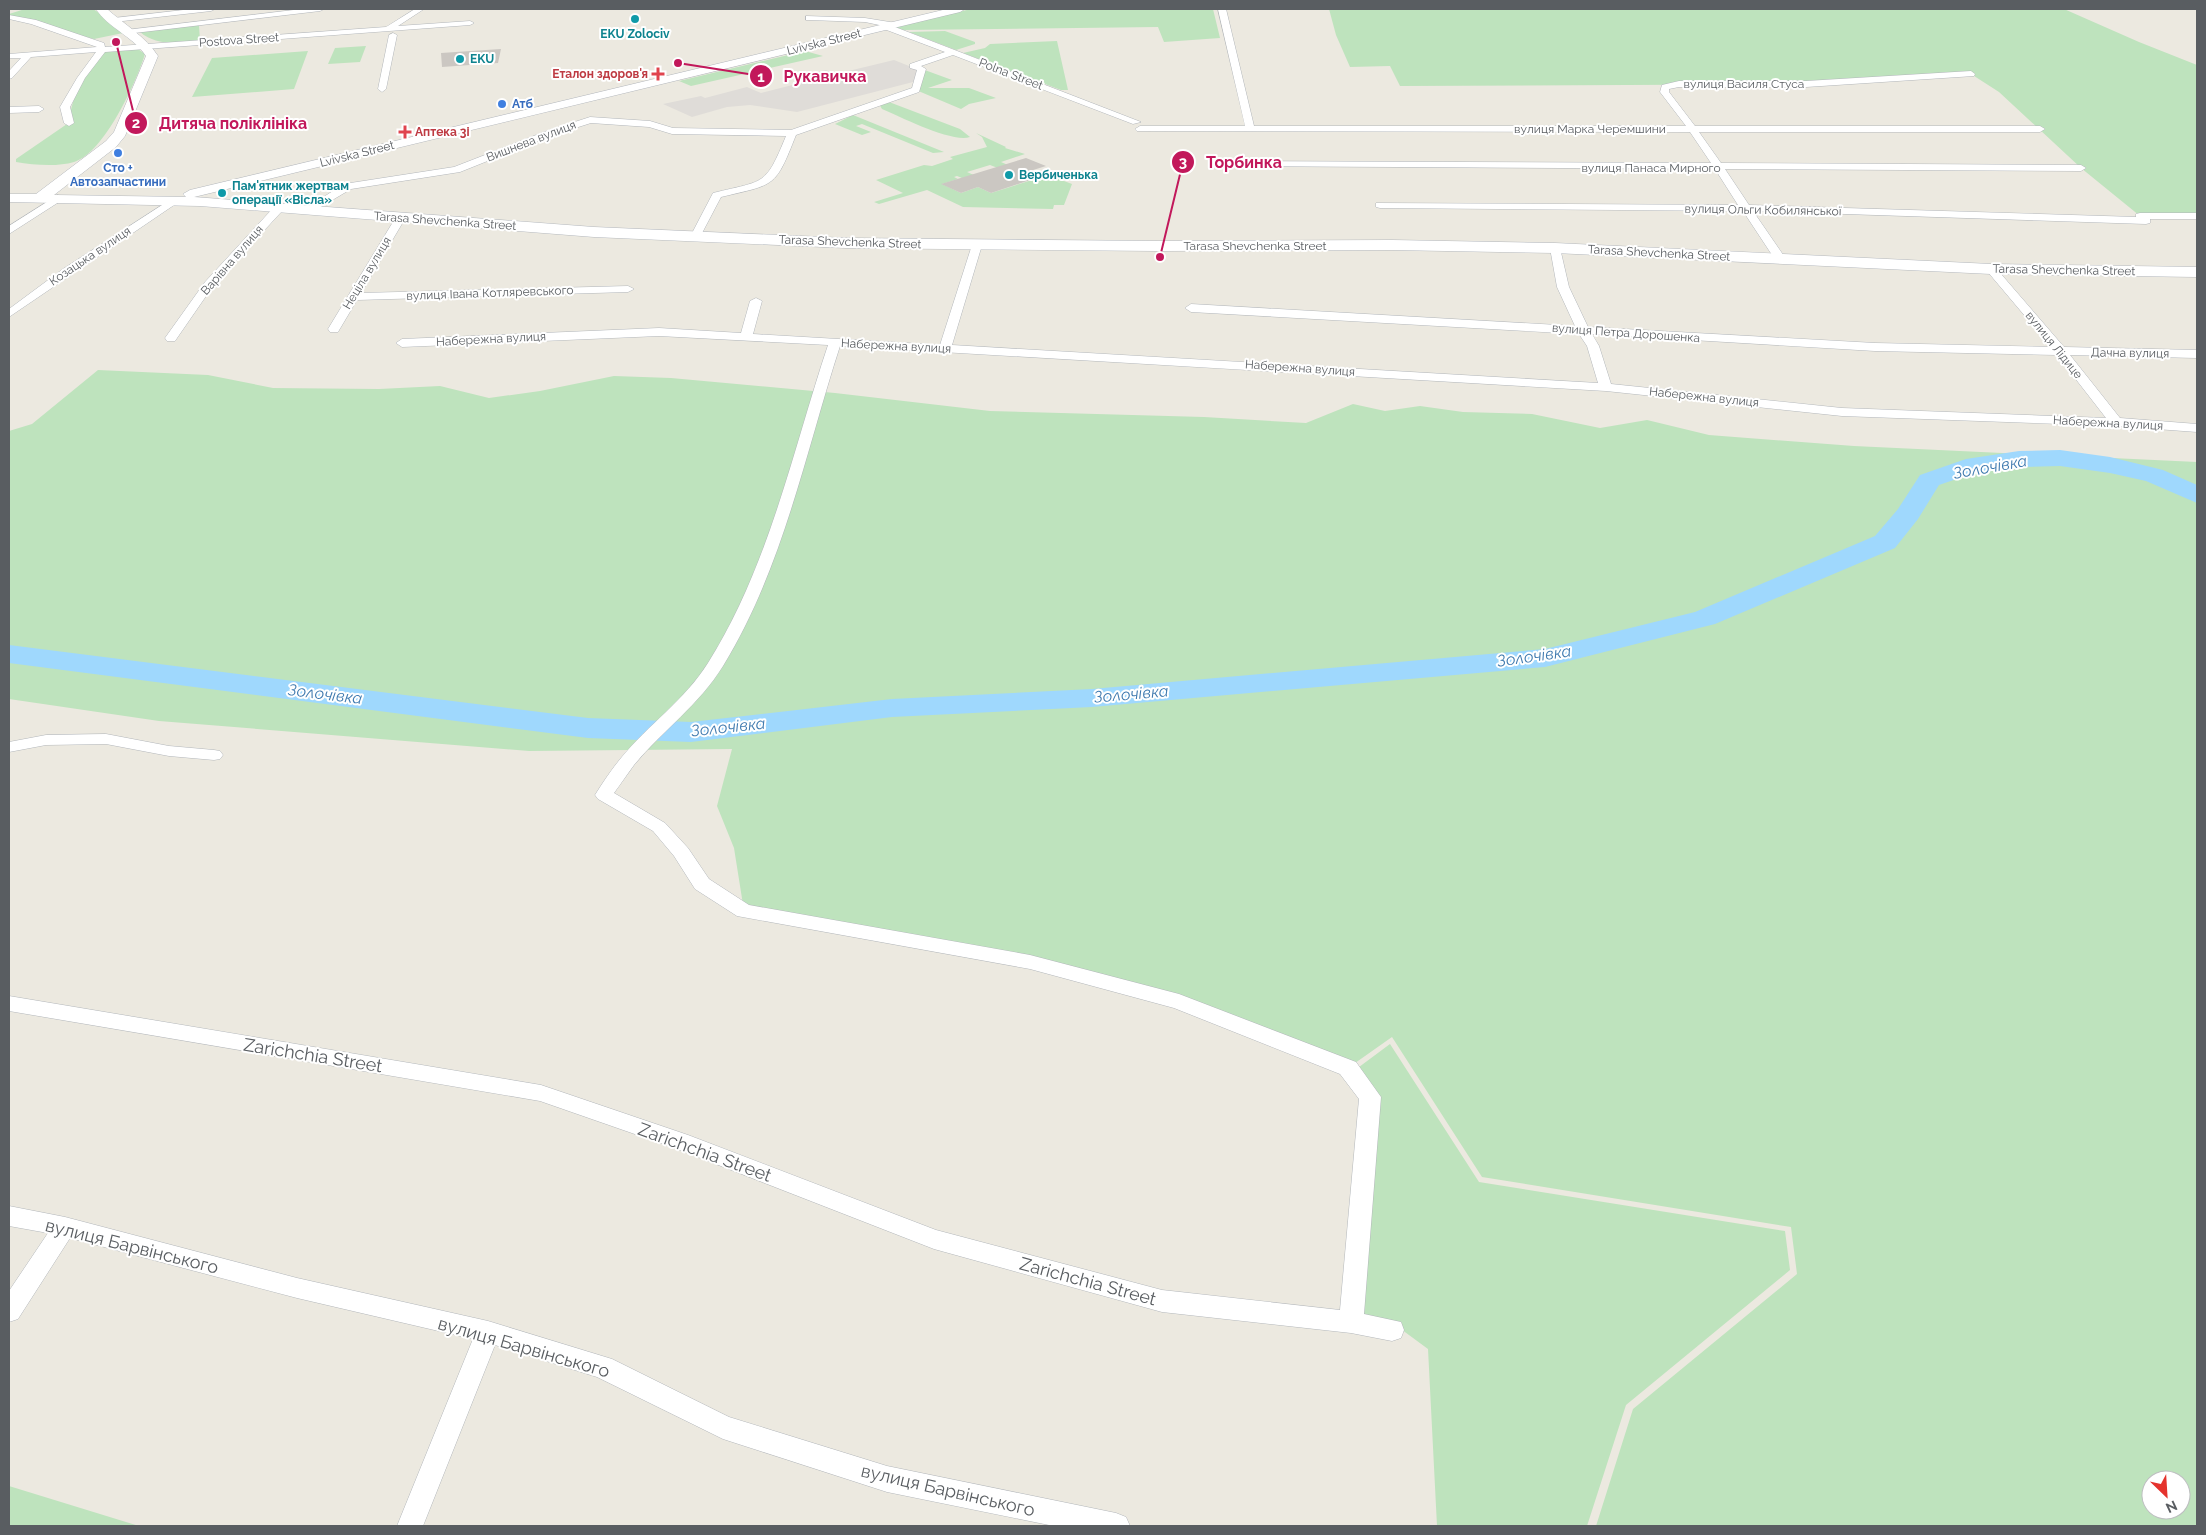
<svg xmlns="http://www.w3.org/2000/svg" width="2206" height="1535" font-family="Raleway,sans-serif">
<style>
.industrial{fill:#dfdcd8}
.green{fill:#bee3bd;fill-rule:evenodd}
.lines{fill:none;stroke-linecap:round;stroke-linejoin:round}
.river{fill:#9fd8fd;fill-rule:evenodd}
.building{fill:#cbc7c2}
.street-casing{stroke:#b3b7bb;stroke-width:1}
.secondary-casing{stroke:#b4b8bd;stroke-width:1}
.street{fill:#fff;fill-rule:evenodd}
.secondary{fill:#fff;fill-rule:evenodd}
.culture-dot{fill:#0f9aa8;stroke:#fff;stroke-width:2}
.health-dot{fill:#e0444e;stroke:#fff;stroke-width:2}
.shop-dot{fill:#3f7fe0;stroke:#fff;stroke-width:2}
.labels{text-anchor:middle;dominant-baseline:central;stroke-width:4;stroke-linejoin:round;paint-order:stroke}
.far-culture-label{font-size:12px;font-weight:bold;fill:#0d838f;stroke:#fff;text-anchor:start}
.far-street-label{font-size:12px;fill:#595d61;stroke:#fff}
.far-health-label{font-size:12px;font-weight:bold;fill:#be3a42;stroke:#fff;text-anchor:end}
.far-shop-label{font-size:12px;font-weight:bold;fill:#366cbe;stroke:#fff;text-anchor:start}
.water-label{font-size:16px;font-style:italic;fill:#3e79ae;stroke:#fff}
.near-street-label{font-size:18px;fill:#595d61;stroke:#fff}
.leader{fill:none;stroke:#c2185b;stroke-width:2}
.callout-dot{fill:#c2185b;stroke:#fff;stroke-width:2}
.mark-label{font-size:15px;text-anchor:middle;font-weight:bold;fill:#fff}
.callout-label{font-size:16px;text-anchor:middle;font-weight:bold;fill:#c2185b;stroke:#fff;stroke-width:4;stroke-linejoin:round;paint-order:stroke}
</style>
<rect width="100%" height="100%" fill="#ece9e0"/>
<path class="industrial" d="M894,60L919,70L913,82L797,112L750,105L727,107L692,117L663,104L701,96L705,98L747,87L761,93L808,81L799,77L826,70L836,74Z"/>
<path class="green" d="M25,9H93L112,21L123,33L94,39L9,17V14Z
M971,9H1213L1220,38L1164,42L1158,27L903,30L895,27Z
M1329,9H2064L2139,42L2197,65V216H2140L2081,168L1999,92L1971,74L1806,84L1400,86L1390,66L1350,67L1336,35Z
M199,25L200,41C178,42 158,47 140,32Z
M945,31L975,42V44L956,50L909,32Z
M1057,41L1068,90H1061L963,53L985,48L990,44Z
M366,46L360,62L328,64L335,48Z
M138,49L145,54C136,83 104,153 74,162C57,167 34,165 16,162V159L67,124L78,84L105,52Z
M308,51L294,89L192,97L212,58Z
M805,51L823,56L691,86L679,81Z
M922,69L952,80L928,88H969L996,98L969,104L961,109L916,90Z
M889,102L960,129L970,137C952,143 901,117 882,109L879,104Z
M853,115L944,152L933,153L862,124L856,126L871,132L862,135L835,124Z
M976,133L1006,147L1005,148L1025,154L1001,162L1017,169L1008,172L990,165L967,172L985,180L974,183L957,176L954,177L958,179L942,184L961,193L978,187L991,193L1048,175L1072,184L1064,205H1054L1053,209L963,207L927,190L879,204L874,202L903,193L876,180L924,165L932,166L953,159L950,157L987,147L982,137Z
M98,370L208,375L273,388L379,389L440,386L489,398L540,391L614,376L671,378L835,393L990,411L1204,417L1306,423L1353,404L1385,411L1420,406L1463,412L1532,414L1600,428L1647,420L1709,435L1854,446L2197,462V1526H1596L1633,1409L1797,1274L1791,1227L1482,1177L1392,1037L1348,1068L1179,1002L1030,962L744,911L734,848L717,806L732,749L529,751L159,721L9,699V431L32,424ZM2151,1480H2181V1510H2151Z
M1390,1044L1479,1182L1785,1231L1790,1270L1626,1405L1587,1526H1437L1428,1349L1394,1324L1358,1317L1376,1096L1355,1070Z
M9,1486L139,1526H9Z"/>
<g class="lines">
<path class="river" d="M2060,450L2110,457L2163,470L2197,485V503L2146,481L2110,473L2060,466L2019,467L1971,474L1939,485L1918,519L1895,548L1715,624L1545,667L1092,707L892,717L691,742L588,738L9,663V645L588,718L691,722L892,699L1092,689L1545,649L1695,612L1875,536L1898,509L1920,475L1966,459L2019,451Z"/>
</g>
<path class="building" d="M501,49L498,63L442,67L441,53Z
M1026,158L1046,166L1030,171L1042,176L991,193L978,187L961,193L941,184Z"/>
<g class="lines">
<defs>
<path id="street" d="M192,9H215L211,11L114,22L110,20L114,18Z
M302,9H324L320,11L126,34L122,32L126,30Z
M415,9H424L398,26L470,21L474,23L470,25L105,52L85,78L70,107L74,123L69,126L64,123L60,107L77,78L96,52L31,57L12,78L9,79V71L21,58H9V54L97,47L31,24L9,19V15L36,20L104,43L105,47L386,27Z
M1218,9H1226L1254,126H1686L1660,92L1662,85L1679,81H1806L1971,71L1975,74L1974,76L1806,87H1679L1669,89V92L1695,126H2040L2045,129L2040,132H1699L1721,163L2081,165L2086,168L2081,171L1725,169L1749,205L2136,217V214L2140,213H2197V219H2150V223L2146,224L1753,211L1786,259L1780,262L1776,261L1743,211L1380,208L1376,207V203L1738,205L1715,169L1218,166V162L1221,161L1711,163L1690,132L1137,131L1135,129L1140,126H1245Z
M806,16L865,18L896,23L895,27L1141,122L1133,124L953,55L921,66L926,69L919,92L796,135C775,188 776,184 721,197L700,237L695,240L690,237L713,193C765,180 765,187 786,136L672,134L649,127L591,123L550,136L460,172L351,189L312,212L308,213L303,210L344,184L454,167L544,132L590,117L650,121L673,128L791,130L912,88L917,70L910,68V64L945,52L884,29V26L865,22L809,20H806Z
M393,33L397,35L386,89L382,92L378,89L389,35Z
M9,107L39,106L44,109L39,112L9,113Z
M58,195L63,198L62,200L9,234V226Z
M173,198L177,199V203L9,317V309L63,269Z
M279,205L283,206V210L213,286L175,341H167L165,338L205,282L275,206Z
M401,214L406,217L361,293L628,286L634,289L628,292L357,300L338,332H330L328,329L396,217Z
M977,242L982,245L952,345L1598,383L1587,346L1579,334L1191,312L1185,308L1191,304L1575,326L1557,287L1550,248L1555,245L1560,248L1569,287L1588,327L1875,343L2051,347L1987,271V267H1995L2064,347L2197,350V358L2070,355L2120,418L2197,424V432L2116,426L1842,416L1606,391L840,346C805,454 783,568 723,666C699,705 662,731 634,765C627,774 621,784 614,793L665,823L688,848L709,879L749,905L1030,955L1179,994L1356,1062L1381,1097L1364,1314L1401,1322L1404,1330L1401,1338L1392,1341L1351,1333L1162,1312L934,1249L672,1147L540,1101L9,1011V996L541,1085L688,1135L936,1230L1162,1290L1340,1310L1359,1099L1340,1074L1174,1008L1030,969L737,916L695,889L674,856L653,831L598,799L595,795C603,782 612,769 621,758C648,725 685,700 708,663C769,566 792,453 828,345L659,336L402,347L396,343L402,339L659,328L741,333L750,301L756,298L762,301L753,334L940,345L972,245ZM1592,334L1875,351L2057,355L2106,418L1842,408L1611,384L1599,346Z
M106,734L169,746L214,750L220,751L223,755L220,759L214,760L169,756L106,744L46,745L9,752V742L46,735Z
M9,1206L65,1217L297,1278L488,1321L612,1359L729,1417L887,1466L1116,1513L1126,1517L1130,1526H1054L887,1492L723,1439L597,1377L495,1345L423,1526H397L473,1339L297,1298L70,1238L18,1319L9,1322V1291L48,1233L9,1226Z"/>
<path id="secondary" d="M96,9H107C124,24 146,37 158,56L125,136L116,147L54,195L186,197L183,194L190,190L947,9H965L960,12L194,197L594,227L846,238L1158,241L1392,240L1555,243L1991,264L2197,267V277L1991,274L1555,253L1392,250L1158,251L846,248L594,237L200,206L9,202V194H36L106,141L114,132L146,56C134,37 108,28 96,9Z"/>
</defs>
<use href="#street" class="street-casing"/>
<use href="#secondary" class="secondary-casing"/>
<use href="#street" class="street"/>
<use href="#secondary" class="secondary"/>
</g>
<g class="culture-dot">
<circle cx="635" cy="19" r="5"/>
<circle cx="460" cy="59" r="5"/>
<circle cx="1009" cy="175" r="5"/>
<circle cx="222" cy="193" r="5"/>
</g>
<g class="health-dot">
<path d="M655.5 66.5h5v5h5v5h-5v5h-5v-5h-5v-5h5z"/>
<path d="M402.5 124.5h5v5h5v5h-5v5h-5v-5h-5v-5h5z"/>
</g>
<g class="shop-dot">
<circle cx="502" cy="104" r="5"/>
<circle cx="118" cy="153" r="5"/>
</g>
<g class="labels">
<g class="far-culture-label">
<text x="635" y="34" text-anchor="middle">EKU Zolociv</text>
<text x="470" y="59">EKU</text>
<text x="1019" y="175">Вербиченька</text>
<text x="232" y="186">Пам'ятник жертвам<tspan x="232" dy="14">операції «Вісла»</tspan></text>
</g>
<g class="far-street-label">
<text transform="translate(239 40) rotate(-4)">Postova Street</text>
<text transform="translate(824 42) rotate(-14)">Lvivska Street</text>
<text transform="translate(1011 74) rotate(21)">Polna Street</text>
<text x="1744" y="84">вулиця Василя Стуса</text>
<text x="1590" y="129">вулиця Марка Черемшини</text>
<text transform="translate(531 141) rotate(-21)">Вишнева вулиця</text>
<text transform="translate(357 154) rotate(-14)">Lvivska Street</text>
<text x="1651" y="168">вулиця Панаса Мирного</text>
<text transform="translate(1763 210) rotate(1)">вулиця Ольги Кобилянської</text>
<text transform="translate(445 221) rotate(4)">Tarasa Shevchenka Street</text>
<text transform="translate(850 242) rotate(2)">Tarasa Shevchenka Street</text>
<text x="1255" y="246">Tarasa Shevchenka Street</text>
<text transform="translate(1659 253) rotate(3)">Tarasa Shevchenka Street</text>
<text transform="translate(90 256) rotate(-34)">Козацька вулиця</text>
<text transform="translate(232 260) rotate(-49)">Варівна вулиця</text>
<text transform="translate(2064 270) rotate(1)">Tarasa Shevchenka Street</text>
<text transform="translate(367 273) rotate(-59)">Неціла вулиця</text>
<text transform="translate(490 293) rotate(-2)">вулиця Івана Котляревського</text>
<text transform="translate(1626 333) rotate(4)">вулиця Петра Дорошенка</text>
<text transform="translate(491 339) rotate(-3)">Набережна вулиця</text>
<text transform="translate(2054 345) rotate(51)">вулиця Лідице</text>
<text transform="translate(896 346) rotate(3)">Набережна вулиця</text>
<text transform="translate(2130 353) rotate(1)">Дачна вулиця</text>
<text transform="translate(1300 368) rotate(4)">Набережна вулиця</text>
<text transform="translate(1704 397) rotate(6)">Набережна вулиця</text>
<text transform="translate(2108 423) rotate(3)">Набережна вулиця</text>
</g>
<g class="far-health-label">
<text x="648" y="74">Еталон здоров'я</text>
<text x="415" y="132" text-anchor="start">Аптека 3і</text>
</g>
<g class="far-shop-label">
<text x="512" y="104">Атб</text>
<text x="118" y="168" text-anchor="middle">Сто +<tspan x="118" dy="14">Автозапчастини</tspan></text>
</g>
<g class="water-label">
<text transform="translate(1990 467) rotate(-10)">Золочівка</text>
<text transform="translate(1534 656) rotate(-8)">Золочівка</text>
<text transform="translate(325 694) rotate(7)">Золочівка</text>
<text transform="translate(1131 694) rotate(-5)">Золочівка</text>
<text transform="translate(728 727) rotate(-6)">Золочівка</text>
</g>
<g class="near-street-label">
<text transform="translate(313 1055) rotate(9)">Zarichchia Street</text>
<text transform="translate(705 1152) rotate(20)">Zarichchia Street</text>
<text transform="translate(132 1246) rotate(14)">вулиця Барвінського</text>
<text transform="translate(1088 1281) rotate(15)">Zarichchia Street</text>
<text transform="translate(524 1347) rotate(16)">вулиця Барвінського</text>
<text transform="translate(948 1490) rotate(13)">вулиця Барвінського</text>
</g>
</g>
<path class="leader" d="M678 63L761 76M116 42L136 123M1160 257L1183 162"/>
<g class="callout-dot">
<circle cx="678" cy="63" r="5"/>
<circle cx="116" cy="42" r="5"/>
<circle cx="1160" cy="257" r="5"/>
<circle cx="761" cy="76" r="12"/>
<circle cx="136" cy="123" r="12"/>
<circle cx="1183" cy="162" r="12"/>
</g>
<g class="mark-label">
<text x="761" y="82">1</text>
<text x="136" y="128">2</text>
<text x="1183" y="167">3</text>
</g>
<g class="callout-label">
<text x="825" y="82">Рукавичка</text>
<text x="233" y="129">Дитяча поліклініка</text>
<text x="1244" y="168">Торбинка</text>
</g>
<rect width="2206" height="1535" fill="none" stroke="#595d61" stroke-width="20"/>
<g transform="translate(2166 1495) rotate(155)"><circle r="24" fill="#ffffff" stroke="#bdbec0"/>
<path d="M0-4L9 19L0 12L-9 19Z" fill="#e5332d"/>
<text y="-8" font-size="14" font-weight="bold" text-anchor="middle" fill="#595d61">N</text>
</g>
</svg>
